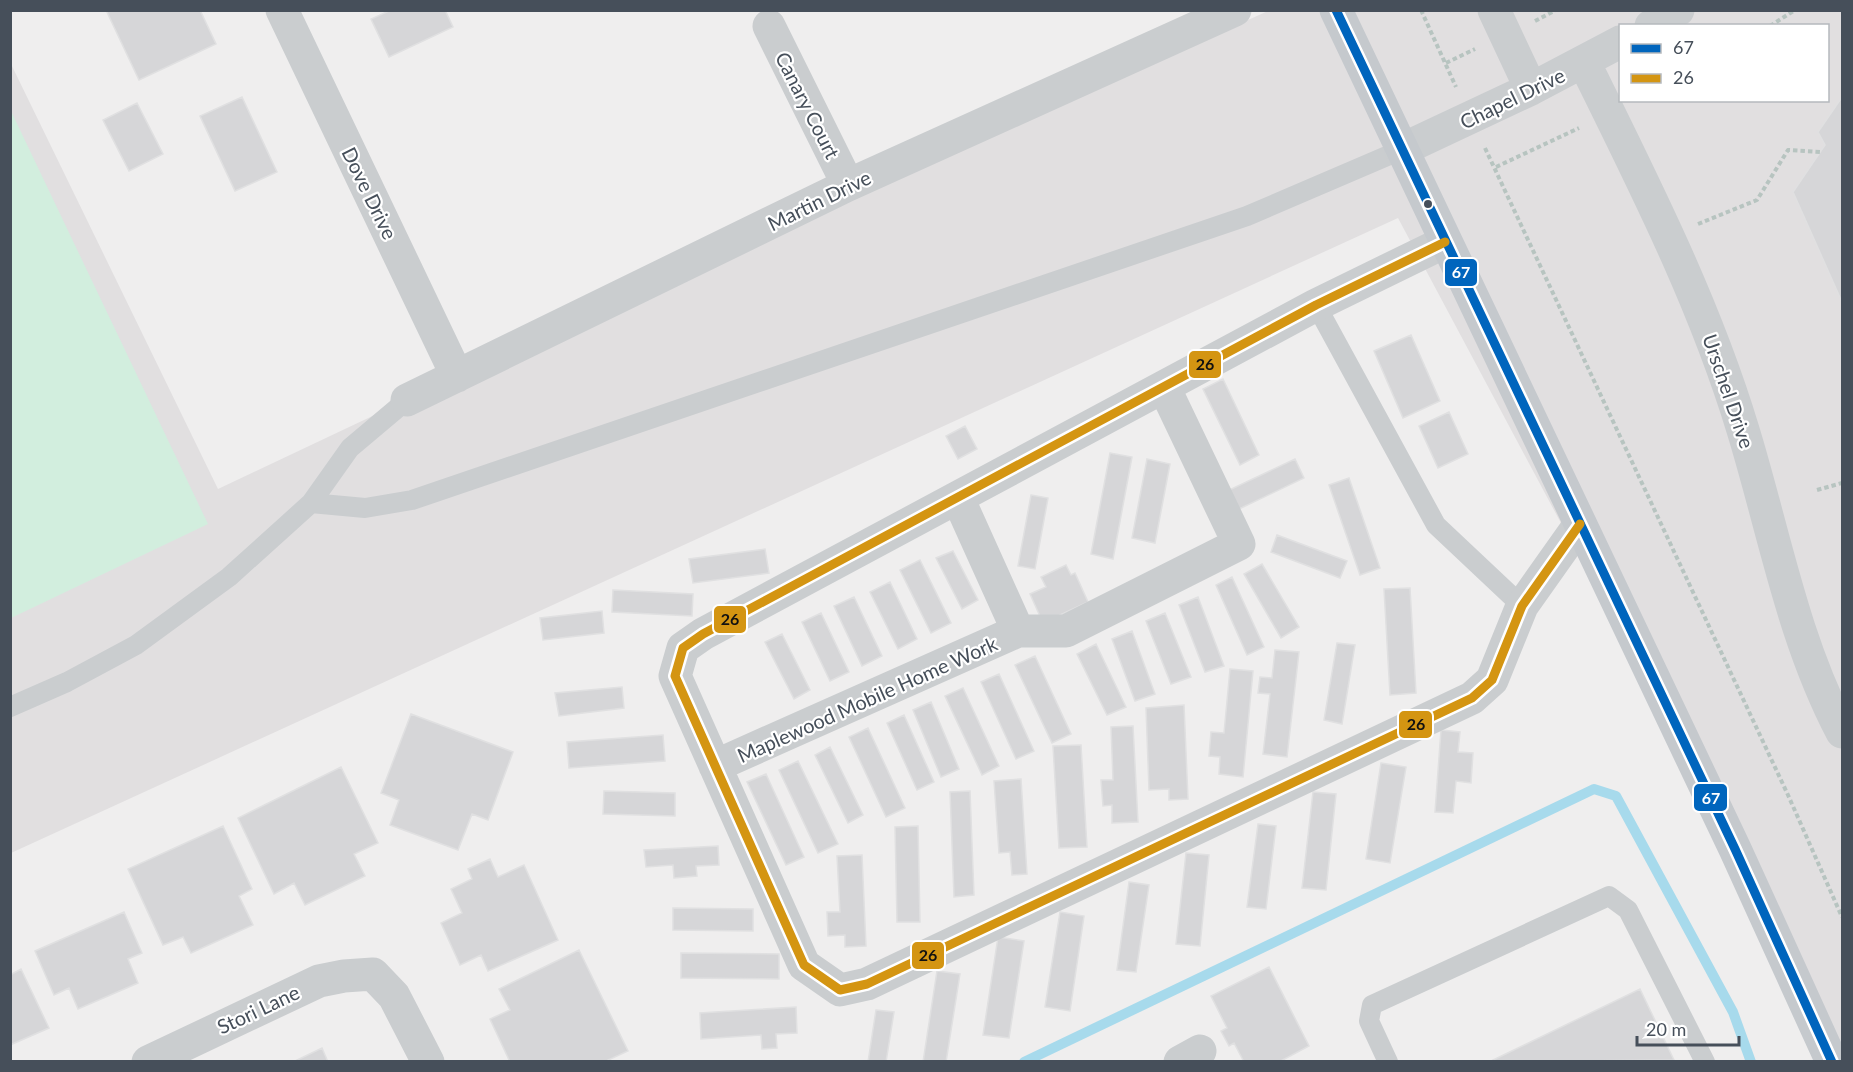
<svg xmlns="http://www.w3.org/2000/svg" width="1853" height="1072" font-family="Lato,sans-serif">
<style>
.education{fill:#e1dfe0;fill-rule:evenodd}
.green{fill:#d2eede}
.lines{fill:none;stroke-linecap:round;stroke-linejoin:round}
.stream{stroke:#a7daec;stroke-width:10}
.building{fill:#d6d6d8;stroke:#e0e0e1;stroke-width:1.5}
.path{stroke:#b7c4c0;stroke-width:4;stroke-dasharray:4.5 3;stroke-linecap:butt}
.service{stroke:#cacdcf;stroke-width:20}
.minor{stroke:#cacdcf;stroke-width:33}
.primary{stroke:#c5c9cd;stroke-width:33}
.bus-1-casing{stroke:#fff;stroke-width:14}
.bus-2-casing{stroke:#fff;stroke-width:14}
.bus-1{stroke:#0065bd;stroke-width:9}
.bus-2{stroke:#d49512;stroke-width:9}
.bus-dot{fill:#464f5a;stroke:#fff;stroke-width:2}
.labels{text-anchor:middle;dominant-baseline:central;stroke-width:4.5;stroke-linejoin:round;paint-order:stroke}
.street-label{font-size:20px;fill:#464f5a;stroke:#fff}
.line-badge{stroke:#fff;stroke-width:2}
.badge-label{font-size:16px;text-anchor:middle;font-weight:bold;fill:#fff}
.pale-badge-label{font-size:16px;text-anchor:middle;font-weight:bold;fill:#111}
</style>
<rect width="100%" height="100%" fill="#efeeee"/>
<path class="education" d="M1268,11H1842V1061L1735,849L1398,218L11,853L10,62L218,489L457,376ZM1620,26H1828V100H1620Z"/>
<path class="green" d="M10,109L208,524L11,618H10Z"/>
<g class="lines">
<path class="stream" d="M1024,1062L1594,789L1616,796L1733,1012L1751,1062"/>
</g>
<path class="building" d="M106,10H200L216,44L139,80Z
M391,10H445L453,27L389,57L371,19Z
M242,97L277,172L235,191L200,116Z
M1842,97V302L1793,192L1825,145L1818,132Z
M137,103L163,154L129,171L103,120Z
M1411,335L1440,401L1403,418L1374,351Z
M1223,379L1259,455L1240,465L1203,389Z
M1449,412L1468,454L1438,468L1419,426Z
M965,426L977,449L958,459L946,436Z
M1110,453L1132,457L1113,559L1091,554Z
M1147,459L1170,464L1155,543L1132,538Z
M1295,459L1304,478L1237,510L1227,491Z
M1349,478L1380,568L1360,575L1329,485Z
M1031,495L1048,498L1035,569L1018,566Z
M1277,535L1347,561L1340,578L1271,552Z
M765,549L769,573L693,583L689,559Z
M953,551L978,600L962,609L936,558Z
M920,560L951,623L931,633L900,570Z
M1262,564L1299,627L1281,638L1244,574Z
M1066,565L1071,575L1075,573L1088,602L1043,623L1030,594L1046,587L1041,577Z
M1232,577L1264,647L1247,655L1216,585Z
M890,582L917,639L898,649L870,592Z
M1410,588L1416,693L1390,695L1384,589Z
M613,590L693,594L692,616L612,612Z
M854,597L882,656L862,666L834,606Z
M1198,597L1224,666L1205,672L1179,605Z
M602,611L604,633L543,640L540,618Z
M821,613L849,672L830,681L802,622Z
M1165,613L1191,677L1171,684L1146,621Z
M1132,631L1155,694L1135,701L1112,639Z
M782,634L810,690L794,699L765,642Z
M1337,643L1355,645L1342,724L1324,720Z
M1096,644L1126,707L1107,715L1077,654Z
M1275,650L1299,652L1287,757L1263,754L1270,694L1258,693L1260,677L1272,678Z
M1035,656L1071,734L1052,743L1015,665Z
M1230,669L1253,671L1243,777L1219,774L1220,757L1209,756L1211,732L1224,733Z
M999,674L1034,751L1016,759L981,682Z
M622,687L624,708L559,716L555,693Z
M963,688L999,766L982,775L945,696Z
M931,702L959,769L941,777L913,710Z
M1184,705L1188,799L1169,800V789L1149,790L1146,708Z
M411,714L513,752L488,820L472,814L458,850L390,825L399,800L381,793Z
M904,715L934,782L917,790L887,723Z
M1133,726L1138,822L1112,823V805L1103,806L1101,780H1113L1111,727Z
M868,728L905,808L886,817L849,737Z
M1441,730L1460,732L1458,752L1473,753L1471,783L1456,781L1453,813L1435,812Z
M663,735L665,761L569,768L567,742Z
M1081,745L1087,847L1059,848L1053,746Z
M830,747L863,815L848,823L815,755Z
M798,761L838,844L818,853L779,770Z
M1381,763L1406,767L1390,863L1366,859Z
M341,767L378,843L354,854L365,876L305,905L294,883L274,894L238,818Z
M766,774L804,857L786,865L747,782Z
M1021,779L1027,874L1012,875L1010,852L999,853L994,781Z
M604,791L675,793V816L603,814Z
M970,791L974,895L954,897L950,792Z
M1313,792L1336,794L1326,890L1302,888Z
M1258,824L1276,826L1266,909L1247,907Z
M223,826L252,889L239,896L253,925L191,953L183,937L163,945L128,869Z
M918,826L920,922H897L895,827Z
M718,846L719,865L696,866L697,876L674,878L673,865L646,867L644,850Z
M1186,853L1209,855L1200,946L1176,944Z
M862,855L866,946L845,947V935L828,936L827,912H840L837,856Z
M490,859L498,877L524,865L558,940L488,971L481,955L460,965L441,923L462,913L451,889L472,879L468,869Z
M1129,882L1149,885L1136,972L1117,970Z
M673,908L753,909V931L673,930Z
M124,912L142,953L128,959L138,983L78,1009L69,988L54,995L35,951Z
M1060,912L1084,916L1070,1011L1045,1007Z
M998,937L1024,941L1009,1038L983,1035Z
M579,950L628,1051L604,1062H510L490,1019L510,1010L499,989Z
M681,953L779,954V979L681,978Z
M1269,967L1309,1046L1279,1062H1244L1234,1043L1229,1046L1221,1031L1227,1028L1211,996Z
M21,969L49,1028L10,1045V975Z
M937,971L960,974L946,1062H923Z
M1640,989L1674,1060L1489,1062Z
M796,1007L797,1033L776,1034L777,1048L762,1049L761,1035L701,1039L700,1013Z
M876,1010L894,1012L886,1062H868Z
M322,1048L328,1062H293Z"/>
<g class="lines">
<path class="path" d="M1421,10L1456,87
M1535,21L1556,10
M1770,26L1795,10
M1446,63L1475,49
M1485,148L1788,795L1842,917
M1496,167L1579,128
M1698,224L1757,200L1788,150L1821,152
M1817,490L1842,483"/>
<path class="service" d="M1316,305L1436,525L1522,606
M311,503L365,508L412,500L1247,216L1401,150
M10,707L67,682L136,645L229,577L311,503L350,448L407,400
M1388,1062L1369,1021L1372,1005L1609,896L1628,910L1705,1062"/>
<path class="minor" d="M282,10L457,376
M1494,10L1531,89
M769,26L848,185
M1651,26L1678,10
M1584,62C1643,182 1704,301 1743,430C1774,531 1792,637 1842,732
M1401,150L1531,89L1620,42
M1445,242L1316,305L703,634L683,648L675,676L804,965L840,990L867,984L1472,698L1492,680L1522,606L1580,524
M407,400L848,185L1235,10
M958,498L1018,631
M715,766L1018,631H1066L1239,544L1164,387
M148,1062L319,981L344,976L373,974L394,996L428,1062
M1180,1062L1200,1051"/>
<path class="primary" d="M1336,10L1735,849L1832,1062"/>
<defs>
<path id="bus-1" d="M1336,10L1735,849L1832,1062"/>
<path id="bus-2" d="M1445,242L1316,305L703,634L683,648L675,676L804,965L840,990L867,984L1472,698L1492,680L1522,606L1580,524"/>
</defs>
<use href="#bus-1" class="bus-1-casing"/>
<use href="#bus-2" class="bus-2-casing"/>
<use href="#bus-1" class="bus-1"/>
<use href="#bus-2" class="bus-2"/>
</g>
<circle class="bus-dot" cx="1428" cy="204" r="5"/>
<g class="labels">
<g class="street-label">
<text transform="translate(1512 98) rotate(-26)">Chapel Drive</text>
<text transform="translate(808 105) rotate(63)">Canary Court</text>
<text transform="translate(370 193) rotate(64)">Dove Drive</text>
<text transform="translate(819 200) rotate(-26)">Martin Drive</text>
<text transform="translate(1729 391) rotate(71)">Urschel Drive</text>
<text transform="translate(867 699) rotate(-24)">Maplewood Mobile Home Work</text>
<text transform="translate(258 1009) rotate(-25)">Stori Lane</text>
</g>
</g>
<g class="line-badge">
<rect x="1444" y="258" width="34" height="29" rx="6" fill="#0065bd"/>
<rect x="1188" y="350" width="34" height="29" rx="6" fill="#d49512"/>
<rect x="713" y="605" width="34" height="29" rx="6" fill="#d49512"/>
<rect x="1398" y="710" width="35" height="29" rx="6" fill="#d49512"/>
<rect x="1693" y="783" width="35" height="29" rx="6" fill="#0065bd"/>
<rect x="911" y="941" width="34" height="29" rx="6" fill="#d49512"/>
</g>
<g class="badge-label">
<text x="1461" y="278">67</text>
<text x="1711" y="804">67</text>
</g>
<g class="pale-badge-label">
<text x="1205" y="370">26</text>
<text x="730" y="625">26</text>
<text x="1416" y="730">26</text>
<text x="928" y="961">26</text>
</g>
<rect width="1853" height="1072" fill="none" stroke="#464f5a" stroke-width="24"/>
<rect x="1619" y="24" width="210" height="78" fill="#ffffff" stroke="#b5b9bd" stroke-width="1.5"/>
<rect x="1631" y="44" width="30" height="9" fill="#0065bd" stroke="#b5b9bd" stroke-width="1.5"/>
<text x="1673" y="54" font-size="18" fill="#464f5a">67</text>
<rect x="1631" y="74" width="30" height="9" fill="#d49512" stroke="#b5b9bd" stroke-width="1.5"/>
<text x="1673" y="84" font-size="18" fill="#464f5a">26</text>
<path d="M1637 1036v9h102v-9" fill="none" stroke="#464f5a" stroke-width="3"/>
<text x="1646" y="1036" font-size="18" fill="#464f5a" stroke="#ffffff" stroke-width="4.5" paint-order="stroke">20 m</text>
</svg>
